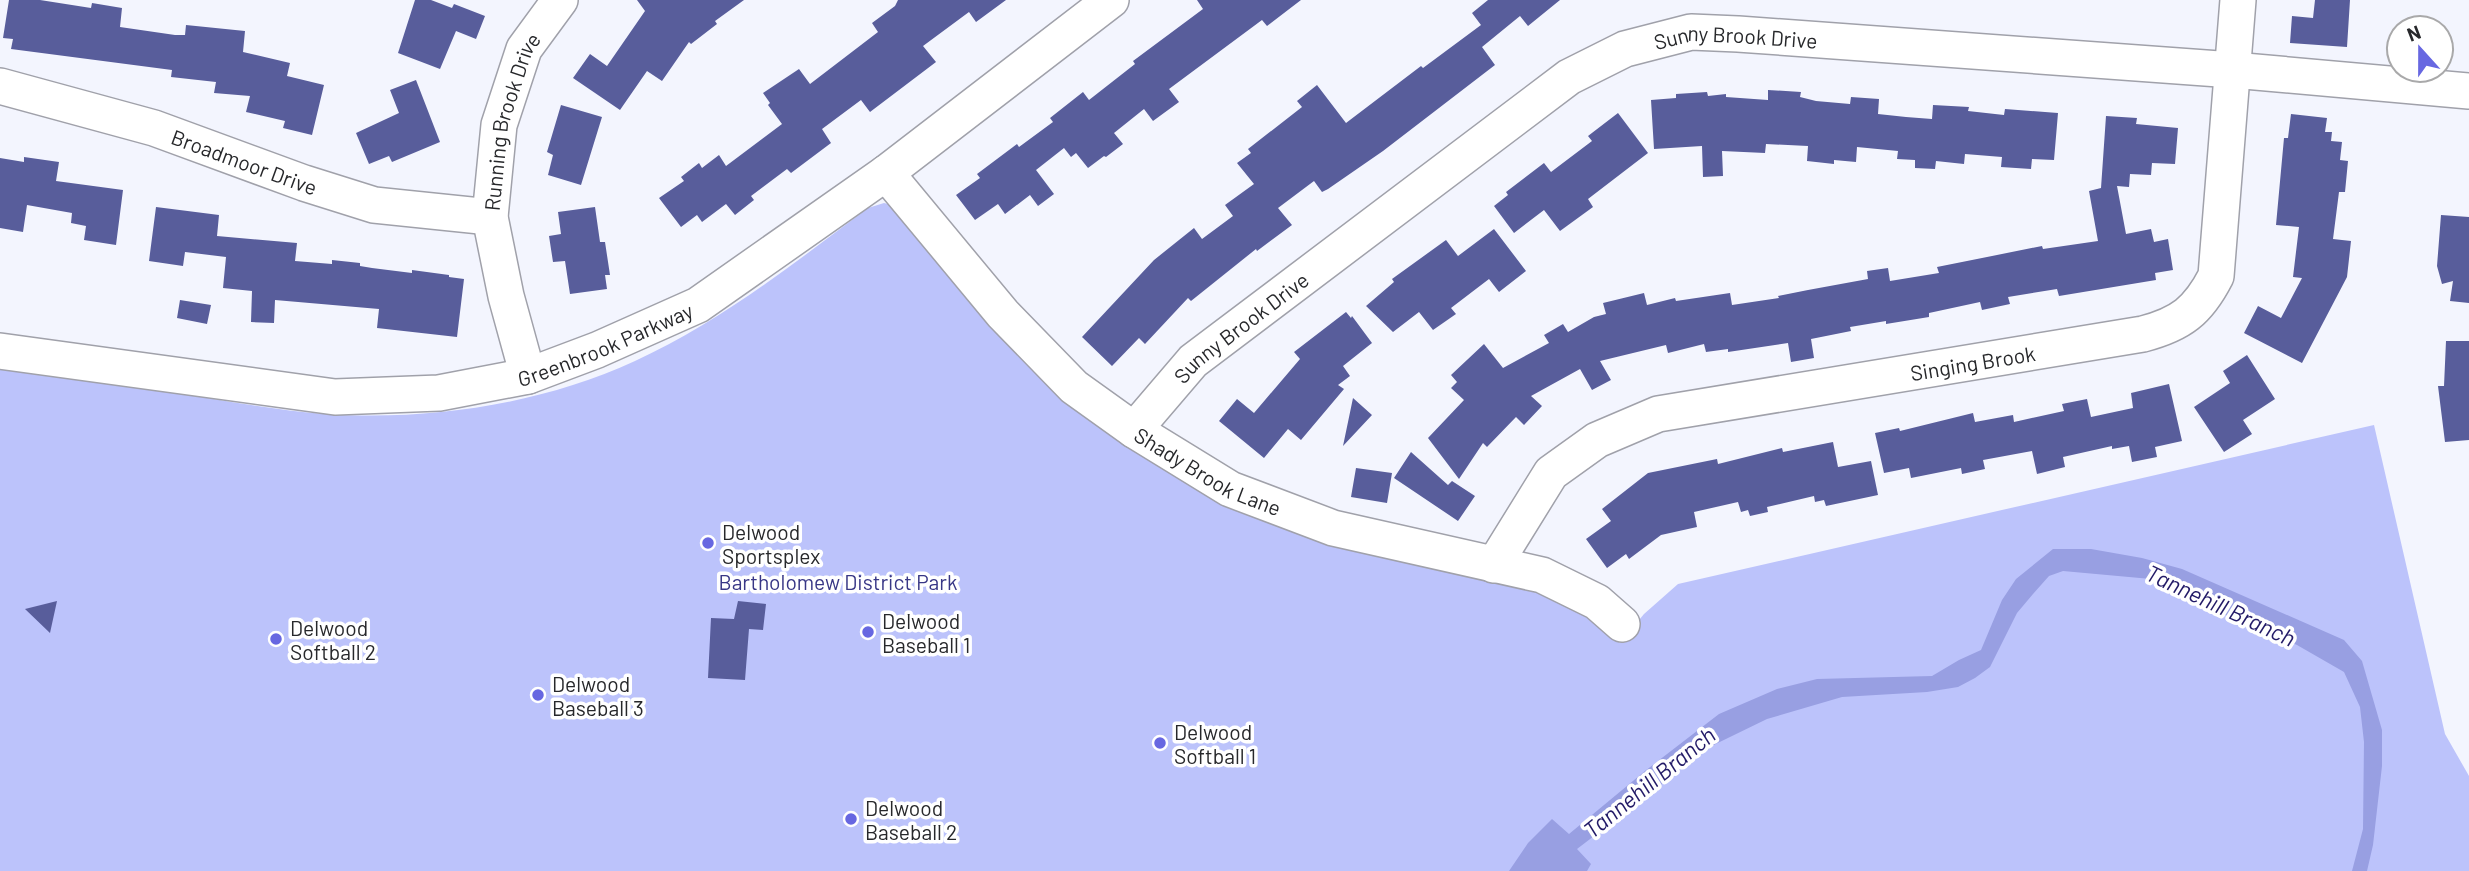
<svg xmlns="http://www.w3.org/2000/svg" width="2469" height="871" font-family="Barlow,sans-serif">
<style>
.green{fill:#bcc3fb}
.water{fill:#989fe2}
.building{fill:#585d9b}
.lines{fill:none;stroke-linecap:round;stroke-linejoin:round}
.minor-casing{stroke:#a0a1aa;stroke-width:38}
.minor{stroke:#fff;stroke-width:35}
.poi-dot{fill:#6767e1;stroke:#fff;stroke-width:2.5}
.labels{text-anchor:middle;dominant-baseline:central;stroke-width:7;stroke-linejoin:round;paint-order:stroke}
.street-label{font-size:21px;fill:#27282b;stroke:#fff}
.poi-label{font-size:21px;fill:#27282b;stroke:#fff;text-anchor:start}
.park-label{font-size:21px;fill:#383786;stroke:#fff}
.water-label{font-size:23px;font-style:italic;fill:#221a67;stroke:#fff}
</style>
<rect width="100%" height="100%" fill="#f3f5fe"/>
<path class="green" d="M884,203L892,205L1145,455L1524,584L1590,618L1620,643L1644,614L1678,584L2374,425L2445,734L2469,776V871H0V368C52,376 105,383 157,390C213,398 269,410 325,414C428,421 539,405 635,361C720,322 793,264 868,208Z"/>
<path class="water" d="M2053,549H2091L2142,558L2182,569L2344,640L2362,661L2382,730V766L2373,845L2367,871H2352L2363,829L2364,742L2360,707L2344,672L2297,645L2258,627L2209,609L2178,590L2151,579L2063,571L2049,576L2033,594L2017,613L1990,667L1975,678L1958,687L1927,692L1842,697L1767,719L1693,755L1662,784L1577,849L1591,864L1587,871H1509L1528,843L1552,819L1569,834L1645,771L1719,714L1777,689L1817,679L1932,676L1959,660L1981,650L2002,600L2016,579Z"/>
<path class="building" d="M9,0H40L91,8L92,3L122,8L120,27L175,35H185L186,25L245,31L243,52L290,63L287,76L324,85L312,135L283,128L285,121L246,112L250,96L214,93L216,82L171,77L172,70L11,49L13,39L3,38Z
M415,0H431L452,8L454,4L485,16L476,39L456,31L440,69L398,53Z
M637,0H744L715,21L717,24L691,44L689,42L662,81L647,71L620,110L573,78L590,54L607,66L645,11Z
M898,0H1006L976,22L969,12L923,46L936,62L870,112L861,100L822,129L831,143L791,173L787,169L751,196L754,200L735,215L726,204L702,222L697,215L681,227L659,198L684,181L681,177L699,163L702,168L719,155L726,166L782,124L768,105L770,103L763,93L799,69L810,84L878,32L872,23L895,6Z
M1197,0H1301L1267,26L1262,20L1169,89L1179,102L1153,121L1144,109L1114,133L1123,144L1106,157L1104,156L1088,168L1076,153L1071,157L1064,148L1036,170L1054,194L1038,206L1030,195L1005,214L998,204L975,220L956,195L980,178L977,174L1017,144L1019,147L1053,122L1050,118L1083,92L1089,100L1135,64L1133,61L1203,9Z
M1488,0H1560L1528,26L1520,16L1482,47L1495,65L1383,151L1328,189L1322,192L1314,181L1278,208L1292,225L1257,251L1256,249L1191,301L1188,298L1145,344L1139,338L1112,366L1082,337L1154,260L1194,228L1202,239L1233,216L1225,205L1254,184L1237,163L1251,153L1248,149L1302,107L1297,101L1317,85L1346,123L1421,66L1423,68L1481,25L1472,13Z
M2315,0H2350L2347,47L2290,43L2292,16L2313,18Z
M416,80L440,142L392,162L389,156L369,164L356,133L399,113L390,90Z
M1768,90L1801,92L1800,97L1816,101L1850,104L1851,97L1879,99L1878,114L1906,117L1932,119L1933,105L1969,107L1968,111L2004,115L2005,109L2058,113L2054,160L2032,159L2031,169L2001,167L2002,157L1965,154L1964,164L1936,161L1935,169L1915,168V160L1897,159L1898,151L1857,147L1856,162L1834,160V164L1807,161L1808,146L1766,144L1765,153L1722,151L1723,176L1703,177L1702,146L1654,149L1651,100L1676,98V94L1707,92L1708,96L1726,94V97L1768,100Z
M561,105L602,117L581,185L548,175L553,155L547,152Z
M1618,113L1648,153L1588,199L1593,207L1560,231L1544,210L1514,233L1494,206L1508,195L1506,192L1544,163L1551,172L1592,141L1588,136Z
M2291,114L2327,118L2325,132H2332L2331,141L2342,142L2340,160L2348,161L2345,192H2339L2333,239L2351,241L2347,277L2302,363L2244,333L2258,306L2281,318L2302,278L2293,277L2299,227L2276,225L2284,138H2288Z
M2106,116L2137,118L2136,124L2178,128L2175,164L2152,163L2151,175L2130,174L2129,187L2117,186L2126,234L2151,229L2154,242L2168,239L2173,270L2155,273L2156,280L2059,296L2057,289L2008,297L2010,304L1982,310L1980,302L1929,313V317L1886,324V321L1850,327L1851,331L1811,339L1814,358L1791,362L1788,343L1728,352V349L1706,352L1704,344L1668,353L1666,345L1600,361L1611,380L1592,390L1580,369L1531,396L1542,406L1524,425L1516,417L1487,447L1483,443L1459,479L1428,438L1464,400L1451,388L1457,382L1451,375L1484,344L1503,368L1549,343L1544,335L1563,324L1568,332L1594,317L1606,314L1603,303L1644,293L1647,305L1675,298L1676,301L1730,293L1732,305L1779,298L1778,296L1808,290L1868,279L1867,271L1888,268L1890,281L1939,273L1937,267L2042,246L2043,249L2098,241L2089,191L2101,188Z
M24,157L59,162L56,181L123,190L116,245L84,240L86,226L71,223L72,213L27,205L23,232L0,228V158L24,162Z
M156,207L219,215L217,236L297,243L295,261L332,264V260L360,263V266L372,268L412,273V270L449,275V277L464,279L457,337L377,328L379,309L275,300L274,323L251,322L252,291L223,288L226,257L185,252L183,266L149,261Z
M595,207L600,242H605L610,275H605L607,289L570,294L565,261L553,262L549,236L561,234L558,212Z
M2441,215L2469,217V303L2450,301L2453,281L2442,284L2437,266Z
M1494,229L1526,271L1499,292L1489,279L1451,308L1456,314L1433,330L1419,312L1393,332L1366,306L1394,282L1392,279L1446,240L1458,256Z
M180,300L211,305L207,324L177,318Z
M1346,312L1351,318L1352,316L1372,343L1343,366L1350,376L1338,385L1344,389L1301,440L1288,429L1264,458L1219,421L1237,399L1254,413L1300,359L1294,352Z
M2446,341H2469V440L2445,442L2438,386H2444Z
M2247,355L2275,399L2243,420L2252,434L2224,452L2194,407L2230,383L2223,371Z
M2169,384L2182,441L2155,447L2157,457L2132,462L2129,446L2112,449V446L2063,457L2065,467L2037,474L2032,451L1983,460L1985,469L1962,474L1961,468L1911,478L1909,468L1884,473L1875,433L1899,428L1900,431L1973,413L1975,422L2013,415L2014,422L2064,411L2062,404L2087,399L2091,417L2133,408L2131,393Z
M1353,398L1372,415L1343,446Z
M1833,442L1838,467L1871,461L1878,495L1826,506L1824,500L1815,502L1814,496L1767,507L1768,512L1750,516L1748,510L1741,512L1738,502L1694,512L1697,527L1661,535L1629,559L1626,554L1607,568L1586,539L1611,521L1602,509L1648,473L1717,459L1718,464L1782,448L1783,452Z
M1411,452L1448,485L1452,481L1475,496L1458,521L1394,478Z
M1356,468L1392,473L1387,503L1351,497Z
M57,601L50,633L25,609Z
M738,601L766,604L763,630L749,629L745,680L708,678L711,618L734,619Z"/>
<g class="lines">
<defs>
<g id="minor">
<path id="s1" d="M0,86L154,128L304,183L374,205L490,217"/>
<path id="s2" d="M886,173L1003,314L1074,387L1134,430L1230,489L1333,528L1542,575L1597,602L1622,624"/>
<path id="s3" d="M0,351L335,397L439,393L528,376L597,350L698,305L886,173L1111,0"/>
<path id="s4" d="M528,376L506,296L490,217L499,125L524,49L560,0"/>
<path id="s5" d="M1134,430L1193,361L1569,77L1625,49L1691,32L1738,34L2233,70L2469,91"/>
<path id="s6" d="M1494,565L1551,473L1597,440L1658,414L2143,334C2181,324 2198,311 2216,276L2238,0"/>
</g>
</defs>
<use href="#minor" class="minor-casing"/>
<use href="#minor" class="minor"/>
</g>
<g class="poi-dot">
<circle cx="708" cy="543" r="7"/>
<circle cx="868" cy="632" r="7"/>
<circle cx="276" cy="639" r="7"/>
<circle cx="538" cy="695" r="7"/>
<circle cx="1160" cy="743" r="7"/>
<circle cx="851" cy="819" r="7"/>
</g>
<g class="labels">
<g class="street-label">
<text stroke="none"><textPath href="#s5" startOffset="737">Sunny Brook Drive</textPath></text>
<text stroke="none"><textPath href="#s4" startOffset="262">Running Brook Drive</textPath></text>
<text stroke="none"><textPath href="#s1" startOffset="256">Broadmoor Drive</textPath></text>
<text stroke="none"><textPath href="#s5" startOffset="149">Sunny Brook Drive</textPath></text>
<text stroke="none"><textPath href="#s3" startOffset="616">Greenbrook Parkway</textPath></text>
<text stroke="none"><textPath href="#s6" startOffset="550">Singing Brook</textPath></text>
<text stroke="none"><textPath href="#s2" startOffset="444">Shady Brook Lane</textPath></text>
</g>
<g class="poi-label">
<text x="722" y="531">Delwood<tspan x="722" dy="24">Sportsplex</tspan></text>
<text x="882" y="620">Delwood<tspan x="882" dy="24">Baseball 1</tspan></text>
<text x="290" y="627">Delwood<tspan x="290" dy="24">Softball 2</tspan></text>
<text x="552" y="683">Delwood<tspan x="552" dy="24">Baseball 3</tspan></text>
<text x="1174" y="731">Delwood<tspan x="1174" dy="24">Softball 1</tspan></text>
<text x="865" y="807">Delwood<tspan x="865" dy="24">Baseball 2</tspan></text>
</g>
<g class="park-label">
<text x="838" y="581">Bartholomew District Park</text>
</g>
<g class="water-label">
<text transform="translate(2221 605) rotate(25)">Tannehill Branch</text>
<text transform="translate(1649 782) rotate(-39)">Tannehill Branch</text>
</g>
</g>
<g transform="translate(2420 49) rotate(339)"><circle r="33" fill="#ffffff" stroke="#a9a9aa" stroke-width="2"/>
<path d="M0-5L12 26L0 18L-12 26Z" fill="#6767e1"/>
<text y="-10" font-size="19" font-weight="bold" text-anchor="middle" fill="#27282b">N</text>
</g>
</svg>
